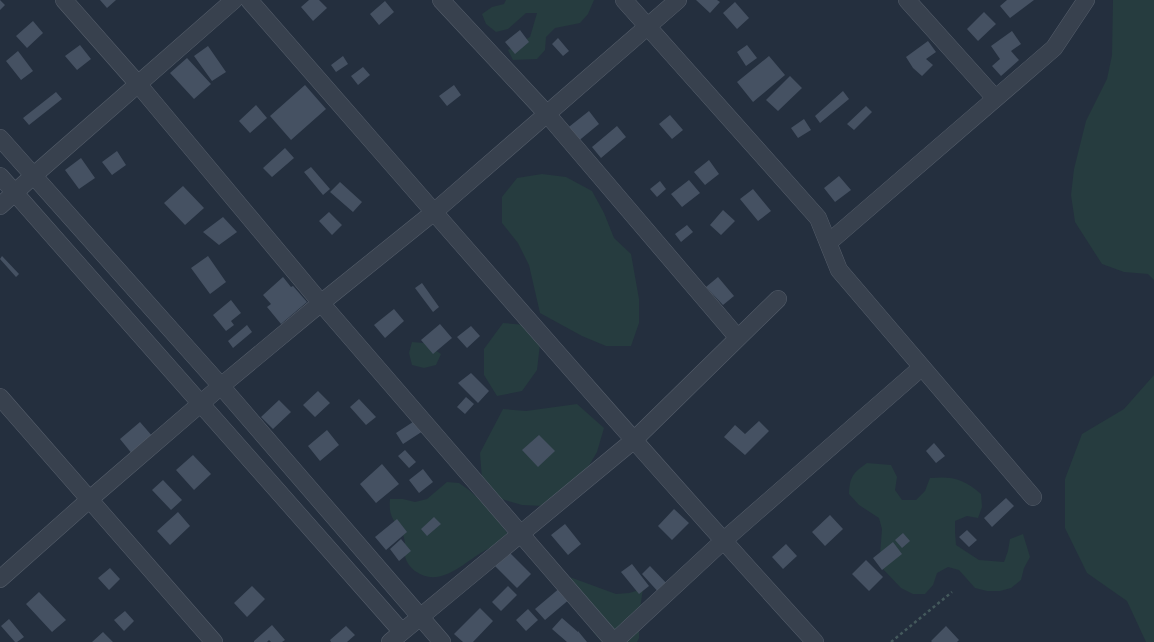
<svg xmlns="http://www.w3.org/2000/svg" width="1154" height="642" font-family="'Sofia Sans Condensed',sans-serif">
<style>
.green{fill:#263c3f}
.building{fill:#455162}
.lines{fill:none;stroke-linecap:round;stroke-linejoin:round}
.minor-casing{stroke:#565f6c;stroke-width:18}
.path{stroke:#44595c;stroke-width:2.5;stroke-dasharray:3 3;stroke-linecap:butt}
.minor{stroke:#38414e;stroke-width:17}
</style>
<rect width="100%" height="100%" fill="#242f3e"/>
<path class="green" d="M506,0H594L588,14L580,23L555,28L546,37L545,50L537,59L513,60L508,50L530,37L537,13H526L508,29L496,32L486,24L482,14L492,7L504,4Z
M1113,0H1154V280L1148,274L1124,272L1102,264L1075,222L1071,195L1074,169L1086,121L1107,79L1112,55Z
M542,174L566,177L592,191L604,213L614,238L631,254L639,299V323L631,346H606L582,336L540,313L529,265L518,243L502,223V197L517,178Z
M503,323L526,325L540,344L537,370L522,391L497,396L484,375V349Z
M412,342L424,343L441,354L436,365L424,368L412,365L409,353Z
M1154,375V642H1146L1127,601L1087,573L1065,528V479L1082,434L1124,409Z
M577,404L604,428L597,452L584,474L544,506L522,505L498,498L482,479L480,453L503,409L526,411Z
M867,463L891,465L897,477L895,490L902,500H916L925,491L930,478C953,476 964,479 981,494L982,507L978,518L967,516L955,521V532L956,545L979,560L1004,562L1008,551L1010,539L1023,534L1030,557L1024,568L1021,580L1011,588L1000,591H987L975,588L959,570L948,567L937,573L933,585L925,594H913L901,588L883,569L880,555L882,529L879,518L859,505L849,494C850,476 853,473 867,463Z
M447,482L459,483L469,490L488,508L512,539C503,542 492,546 484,551C463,563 440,589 415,571C411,568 406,562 405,556C404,550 406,544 404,538C403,532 400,530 397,525C390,516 389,509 390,499H403L415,502L427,499Z
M567,576L616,594L629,593L643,589L639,615V638L637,642H603L601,641L593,632L591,620L563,598Z"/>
<path class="building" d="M0,0L5,5L0,10Z
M100,0H116L107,8Z
M309,0H319L327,8L313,21L301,7Z
M696,0H717L720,2L710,13Z
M1007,0H1034L1010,18L1000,6Z
M385,1L394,12L379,25L370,14Z
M735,2L749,18L737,29L723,13Z
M984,12L996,24L978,41L967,29Z
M33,21L43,33L27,48L16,36Z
M520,30L529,42L515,54L505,42Z
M1012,31L1021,44L1011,51L1019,60L1001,76L992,66L1000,59L991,46Z
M558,38L569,51L563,56L552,44Z
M928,41L936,52L926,59L933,65L922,76L913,68L906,57Z
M80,45L91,59L77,70L65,56Z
M747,45L757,58L746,66L737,52Z
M208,46L226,72L212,81L194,56Z
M18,51L33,71L21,80L6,61Z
M343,56L348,64L336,72L331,65Z
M769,56L785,75L753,102L737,82Z
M187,58L211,84L194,99L170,73Z
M363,67L370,75L358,85L351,76Z
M790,76L802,88L778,111L766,100Z
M305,85L326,109L291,140L270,116Z
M454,85L461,95L447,106L439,96Z
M843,91L849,99L820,123L815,116Z
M56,92L62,99L29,125L23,118Z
M256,105L267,118L250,133L239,121Z
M866,106L872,112L854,130L847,124Z
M589,111L599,124L576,143L565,130Z
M670,115L683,130L672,139L659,124Z
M804,119L811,130L798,138L791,128Z
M617,126L626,137L601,158L592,147Z
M285,148L294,158L272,177L263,168Z
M117,151L126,165L112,175L102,162Z
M81,158L95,178L79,189L65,170Z
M709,160L719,174L705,185L694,172Z
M311,167L330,189L323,195L304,172Z
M839,176L851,190L835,202L824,188Z
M689,180L700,193L682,207L671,194Z
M660,181L666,189L657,197L650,189Z
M340,182L362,202L353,212L330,192Z
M183,186L204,208L185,225L164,203Z
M753,189L771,211L758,221L740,199Z
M723,210L735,221L721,235L710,225Z
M329,212L342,225L332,235L319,221Z
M223,217L237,232L219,245L203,232Z
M687,225L693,232L681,242L675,234Z
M2,256L19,274L16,277L0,259Z
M208,256L226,282L210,294L191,268Z
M283,277L291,287L293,286L307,302L281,324L267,307L271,304L263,295Z
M718,277L734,296L723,305L706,287Z
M422,283L439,307L433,312L415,288Z
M231,300L241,313L231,321L234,325L226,331L213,315Z
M394,309L404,321L385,338L374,325Z
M440,324L452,338L433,354L421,340Z
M247,325L252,332L233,348L228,341Z
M471,326L480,336L467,348L457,337Z
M471,373L489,391L478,403L458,383Z
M318,391L330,403L315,417L303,405Z
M466,397L474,404L465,414L457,407Z
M359,399L376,417L366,425L350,407Z
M279,400L291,412L273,429L261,417Z
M416,420L423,431L403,444L396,433Z
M759,421L769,431L745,455L724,437L735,425L745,434Z
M140,422L153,437L133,455L120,439Z
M327,430L339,445L320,461L308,446Z
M539,435L555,451L538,467L522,450Z
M934,443L945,456L936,463L926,451Z
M405,450L416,462L409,468L398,456Z
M193,455L211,474L194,490L176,470Z
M382,464L399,484L376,503L360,484Z
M423,469L433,482L419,493L409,480Z
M163,480L182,500L171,510L152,490Z
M1006,498L1014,506L992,527L984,518Z
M674,509L689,523L672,540L658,526Z
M178,512L190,526L170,545L157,531Z
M830,515L843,529L825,546L812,532Z
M434,517L441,524L427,536L421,529Z
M397,519L407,532L386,550L375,537Z
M565,524L581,544L568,555L551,535Z
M967,530L977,540L969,547L959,537Z
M903,533L910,541L902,548L895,540Z
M401,539L411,551L399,561L390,549Z
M893,542L902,554L882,570L873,558Z
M786,544L797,556L783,569L772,557Z
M509,552L531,574L517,588L495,566Z
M866,560L883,577L869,591L852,574Z
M632,564L649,586L639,594L621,572Z
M650,566L670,587L661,595L642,574Z
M110,568L120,579L109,590L98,578Z
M252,586L265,599L247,617L234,603Z
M508,586L517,595L501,611L492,602Z
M561,587L571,598L545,620L535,609Z
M39,592L66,620L52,632L26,604Z
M480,608L493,621L473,642H463L454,634Z
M528,609L538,620L526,631L516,620Z
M125,611L134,621L124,631L114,620Z
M562,618L578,632V631L587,642H567L552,629Z
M9,619L24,637L17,642H15L1,626Z
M272,625L285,640L282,642H271L269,640L267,642H254V641Z
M346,626L355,635L347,642H331L330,640Z
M946,626L959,640L957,642H932L931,641Z
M103,632L113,642H92Z"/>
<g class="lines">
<defs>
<path id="minor" d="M64,0L138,84L321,303L614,642
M249,0C437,215 623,431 815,642
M441,0L547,114L738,338
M624,0L818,218L839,270L1033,497
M907,0L995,98
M0,138L221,386L442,642
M0,176L402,632
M0,206L33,176L234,0
M828,243L1054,48L1086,0
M0,397L214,642
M0,579L90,499L221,386L321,303L434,212L678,0
M390,642L634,440L778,299
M614,642L723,541L922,367"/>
</defs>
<use href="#minor" class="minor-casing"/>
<path class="path" d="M891,642L952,592"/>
<use href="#minor" class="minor"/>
</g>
</svg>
